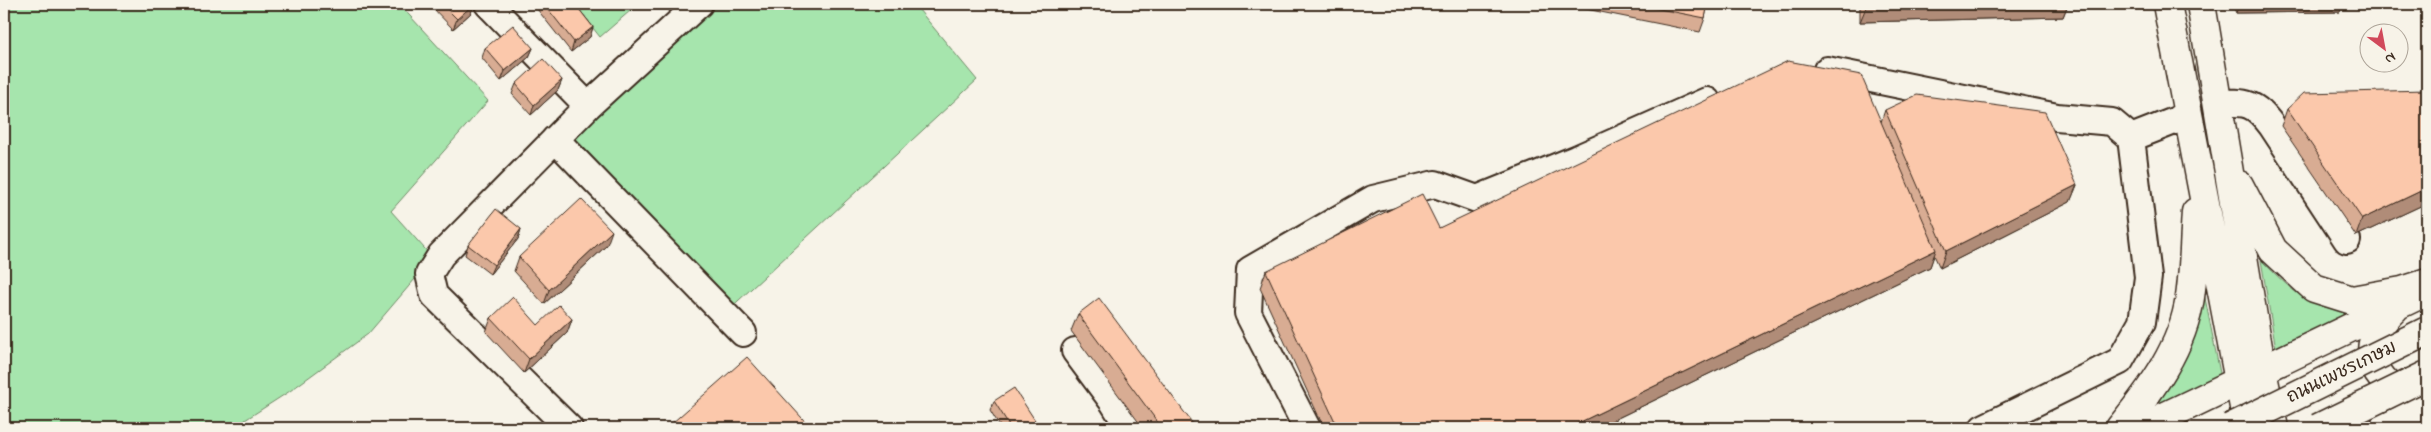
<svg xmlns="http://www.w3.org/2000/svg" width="2431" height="432" font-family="'Indie Flower','Playpen Sans Thai',sans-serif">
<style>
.green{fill:#a6e5ad;stroke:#708866}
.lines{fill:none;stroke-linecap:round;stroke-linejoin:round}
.minor-casing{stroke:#3b2a1e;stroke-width:30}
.major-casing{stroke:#3b2a1e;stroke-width:31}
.highway-casing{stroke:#3b2a1e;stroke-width:31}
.minor{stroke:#f7f3e8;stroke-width:26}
.major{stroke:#f7f3e8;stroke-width:28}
.highway{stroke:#f7f3e8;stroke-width:28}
.highway-bridge-casing{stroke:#3b2a1e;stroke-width:31;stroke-linecap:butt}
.highway-bridge{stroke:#f7f3e8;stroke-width:28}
.wall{fill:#d8ac93;stroke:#3b2a1e}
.shaded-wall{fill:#b08c78;stroke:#3b2a1e}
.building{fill:#fbc8ab;stroke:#3b2a1e}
.labels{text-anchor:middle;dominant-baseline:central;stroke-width:4;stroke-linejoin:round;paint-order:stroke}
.street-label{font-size:18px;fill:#3b2a1e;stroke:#f7f3e8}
</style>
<rect width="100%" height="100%" fill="#f7f3e8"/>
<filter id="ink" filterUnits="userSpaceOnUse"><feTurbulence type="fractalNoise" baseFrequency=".02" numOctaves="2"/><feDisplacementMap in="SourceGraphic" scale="10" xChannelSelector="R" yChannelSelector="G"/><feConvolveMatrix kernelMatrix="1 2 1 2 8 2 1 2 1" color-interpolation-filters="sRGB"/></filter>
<g filter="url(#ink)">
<path class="green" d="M4,4H399L488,101L391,211L433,258L368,334L290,391L245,420V428H4Z
M574,4H638L600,37Z
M697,4H914L977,80L725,313L555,139Z
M2261,260C2294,292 2306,308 2355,312L2276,349Z
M2203,288L2221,378L2157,406L2185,359L2193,341Z"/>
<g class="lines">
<defs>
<path id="minor" d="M488,4L588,106
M1827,70L2057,117L2112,122L2131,138L2148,277L2142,322L2120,361L1983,428
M2217,103C2247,102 2254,102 2272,126L2347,240
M2131,138L2187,116
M555,139L743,333
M1075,351L1113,402L1129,428
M569,428L434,295L429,274L441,255L588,106L699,4
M1307,428L1248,313L1250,270L1373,199L1435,184L1477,199L1576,159L1707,101"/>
<path id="major" d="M2167,4L2248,428
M2201,4L2262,371L2274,428
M2239,185L2273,250L2314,288L2352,300L2402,291L2427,283
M2120,428C2151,390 2183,348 2190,297C2194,270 2194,240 2196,212"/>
<path id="highway" d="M2395,308C2351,350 2375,390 2427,404
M2141,428L2427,291
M2384,428L2427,408"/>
</defs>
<use href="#minor" class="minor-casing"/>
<use href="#major" class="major-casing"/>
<use href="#highway" class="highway-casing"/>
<use href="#minor" class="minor"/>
<use href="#major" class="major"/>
<use href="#highway" class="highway"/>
<defs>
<path id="highway-bridge" d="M2230,428L2427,331
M2318,428L2427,375"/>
</defs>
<use href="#highway-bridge" class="highway-bridge-casing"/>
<use href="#highway-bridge" class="highway-bridge"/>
</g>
<path class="wall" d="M429,4H474L471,13L453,29Z
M539,4H575L593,27L590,37L571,52L537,9Z
M1561,4H1720L1707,8L1705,18L1700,32Z
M1860,4H2068L2063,17L1860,22Z
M2232,4H2343L2340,12L2236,13Z
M485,48H533L529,57L501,81L482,58Z
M562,80L558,90L531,115L512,94L516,84Z
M2427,90V203L2356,236L2281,126L2287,109Z
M1885,110L2077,185L2070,202L1940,268L1934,255L1930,267L1597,428H1324L1260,288L1266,271L1439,228L1881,122Z
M521,229L518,239L490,274L465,255L468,245Z
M607,245L544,304L514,271L519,257Z
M1078,314L1196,428H1143L1071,331Z
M491,318L538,325L572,319L567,333L524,373L486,332Z
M994,401L1040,428H1001L990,410Z
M671,424L811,428H670Z"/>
<path class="shaded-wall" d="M474,4L471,13L453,29L457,19Z
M1707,4H1720L1705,9Z
M1902,4H2068L2063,17L1860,22L1867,5Z
M2239,4H2343L2340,12L2236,13Z
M593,27L590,37L571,52L574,42Z
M533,48L529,57L501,81L505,71Z
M562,80L558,90L531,115L534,105Z
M2077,185L2070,202L1940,268L1946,251Z
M2427,188V203L2356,236L2362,219Z
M521,229L518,239L490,274L494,265Z
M612,231L607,245L544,304L549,290Z
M1936,250L1930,267L1597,428H1568Z
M572,319L567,333L524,373L529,359Z"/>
<path class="building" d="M442,4H474L457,19Z
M544,4H575L593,27L574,42Z
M1634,4H1708L1705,18Z
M1867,4H1902L1867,5Z
M513,25L533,48L505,71L485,48Z
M543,59L562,80L534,105L516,84Z
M1788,61L1861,75L1936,250L1568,428H1338L1266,271L1422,194L1439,228Z
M2427,90V188L2362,219L2287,109L2304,93Z
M1917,95L2045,112L2077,185L1946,251L1885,110Z
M581,199L612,231L549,290L519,257Z
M496,209L521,229L494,265L468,245Z
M513,297L538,325L559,305L572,319L529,359L491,318Z
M1099,298L1196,428H1162L1078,314Z
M747,357L811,428H675L671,424Z
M1014,388L1040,428H1011L994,401Z"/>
</g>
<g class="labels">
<g class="street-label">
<text transform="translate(2342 373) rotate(-26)">ถนนเพชรเกษม</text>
</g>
</g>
<rect width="2431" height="432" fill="none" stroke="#f7f3e8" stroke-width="20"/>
<rect x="10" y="10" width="2411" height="412" fill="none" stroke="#3b2a1e" stroke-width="2" filter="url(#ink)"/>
<g transform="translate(2384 48) rotate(148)"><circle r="24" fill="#f7f3e8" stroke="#aca397"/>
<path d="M0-4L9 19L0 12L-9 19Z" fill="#d1495b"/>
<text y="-8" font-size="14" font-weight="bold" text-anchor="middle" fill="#3b2a1e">N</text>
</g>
</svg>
